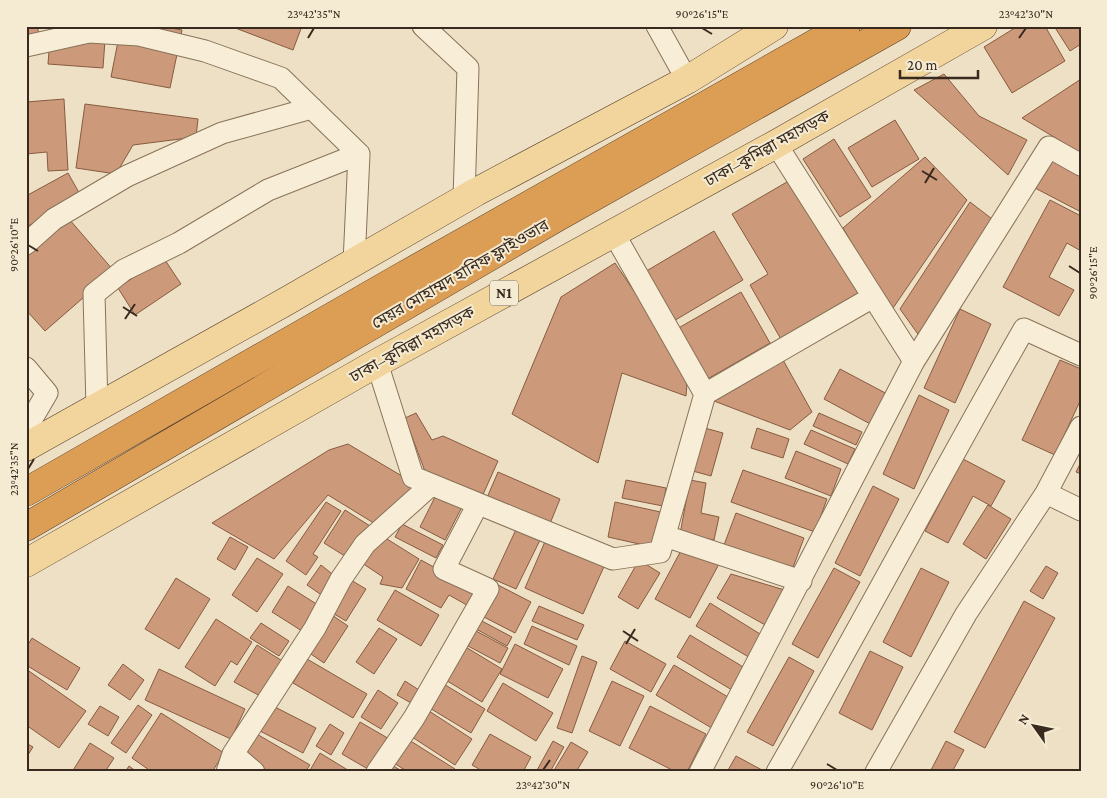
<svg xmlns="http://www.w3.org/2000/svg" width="1107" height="798" font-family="'Crimson Pro','Noto Sans Bengali',serif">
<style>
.building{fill:#cc9a7a;stroke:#875b40}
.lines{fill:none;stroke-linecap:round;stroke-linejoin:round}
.minor-casing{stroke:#88725a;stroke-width:23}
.primary-casing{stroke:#56402f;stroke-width:29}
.motorway-casing{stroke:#56402f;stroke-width:29}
.minor{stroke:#f8eed7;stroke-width:21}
.primary{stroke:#f1d59c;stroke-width:28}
.motorway{stroke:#dc9e55;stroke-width:28}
.ticks{fill:none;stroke:#382a1e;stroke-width:2}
.labels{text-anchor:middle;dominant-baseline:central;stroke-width:4;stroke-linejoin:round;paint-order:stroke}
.shield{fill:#f5ebd3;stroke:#716454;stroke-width:1}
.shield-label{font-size:15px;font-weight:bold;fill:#382a1e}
.street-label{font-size:16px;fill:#382a1e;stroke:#f5ebd3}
.neatline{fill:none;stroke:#382a1e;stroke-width:2}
.ticks-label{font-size:12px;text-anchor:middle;fill:#382a1e}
</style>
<rect width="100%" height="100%" fill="#eee0c4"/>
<path class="building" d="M26,26H37L41,42L26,45Z
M51,26H106L103,68L48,64Z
M121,26H160L182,30L170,88L111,77Z
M230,26H302L293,50Z
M1018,26H1045L1065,61L1012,93L984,47Z
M1054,26H1081V44L1070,51Z
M944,74L979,116L1027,140L1008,175L914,90Z
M1081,79V153L1022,118Z
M64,99L68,170L48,171L47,152L26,154V102Z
M85,104L198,119L196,137L133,145L116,174L76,168Z
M895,120L919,159L872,187L848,148Z
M834,139L871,197L840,217L803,159Z
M925,157L967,200L891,311L843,228Z
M1051,158L1081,174V212L1035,188Z
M68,173L82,198L26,227V196Z
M792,179L860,295L782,341L750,285L768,274L732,214Z
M1050,200L1081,216V251L1067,243L1049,277L1074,290L1059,316L1003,287Z
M970,202L996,222L920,337L900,309Z
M69,219L114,271L45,331L26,310V257Z
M714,231L743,280L672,322L643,273Z
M163,257L181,284L135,315L118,288Z
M615,263L688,371L686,396L622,373L598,463L512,414L561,297Z
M741,292L770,343L704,381L675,330Z
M960,309L991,324L955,403L924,388Z
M783,360L812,412L790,430L714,401Z
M1060,360L1081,369V399L1055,455L1022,440Z
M840,369L891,396L874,426L824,399Z
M919,395L949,410L914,489L883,474Z
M416,413L432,440L443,436L498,461L481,499L426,474L405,418Z
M819,413L862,432L856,445L813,426Z
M701,427L723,433L711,476L689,470Z
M757,428L789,439L783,458L751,448Z
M811,430L855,449L848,464L804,444Z
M348,444L417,485L377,525L328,495L274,559L212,523L329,450Z
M796,451L841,469L831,496L785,478Z
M963,459L1005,481L991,506L973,496L948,543L925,531Z
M1081,462V474L1076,472Z
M743,470L827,499L815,532L731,502Z
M498,472L560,499L549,526L486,500Z
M626,480L666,488L663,506L622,498Z
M690,480L706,483L701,513L719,517L714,540L680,534Z
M873,486L899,499L860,576L835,563Z
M450,496L464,503L445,540L420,527L435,497L447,503Z
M326,502L341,511L313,554L318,557L306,575L286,561Z
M615,502L665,513L657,548L608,537Z
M988,505L1011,519L986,559L963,544Z
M345,510L370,526L348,558L324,543Z
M736,513L804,538L792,570L724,545Z
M519,523L543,534L516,589L493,579Z
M402,524L443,545L436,558L395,537Z
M379,534L419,559L402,588L380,584L383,577L362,563Z
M230,537L248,547L235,570L217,559Z
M547,537L606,562L583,614L525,588Z
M684,545L719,564L690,618L655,599Z
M257,558L283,574L257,612L232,595Z
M421,560L481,593L472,608L449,595L441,608L406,589Z
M639,560L660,573L638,609L618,597Z
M321,565L336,577L323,596L307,585Z
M1046,566L1058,573L1043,599L1030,591Z
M834,568L860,582L818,658L792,644Z
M921,568L949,582L911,657L883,642Z
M731,574L788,591L767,626L717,598Z
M176,578L210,599L179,649L145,629Z
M349,579L366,589L346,621L329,611Z
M498,585L531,602L515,633L482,616Z
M288,586L318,605L302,631L272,612Z
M395,590L439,615L421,646L377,620Z
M1024,601L1055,618L985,748L954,732Z
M710,603L765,637L752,659L696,626Z
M539,606L584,625L577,640L532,621Z
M332,615L348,626L324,663L308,652Z
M216,619L252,642L237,665L231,661L215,686L185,667Z
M480,620L512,637L507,646L476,629Z
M261,623L289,641L279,656L250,638Z
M532,626L577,646L569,665L524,644Z
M379,628L397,639L374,674L356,662Z
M476,631L508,648L500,663L468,646Z
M690,635L745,668L732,690L677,657Z
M32,638L80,668L67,690L26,665V648Z
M625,641L666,664L651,692L610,669Z
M515,644L563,669L548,698L500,674Z
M257,645L284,662L262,697L234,682Z
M464,646L502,669L482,702L444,679Z
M870,651L903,667L872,730L839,713Z
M582,656L597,662L572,733L557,728Z
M789,657L814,671L773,746L747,732Z
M307,659L367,694L353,718L293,683Z
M123,664L144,680L130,700L108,685Z
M674,665L733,700L715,730L656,695Z
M26,669L86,711L59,748L26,725Z
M159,669L245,709L231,739L145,700Z
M405,681L419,690L411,703L397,695Z
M612,681L644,696L620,746L589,731Z
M442,683L485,709L471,733L428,707Z
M503,683L553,713L536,741L487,711Z
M378,690L398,703L381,729L361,717Z
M138,705L152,715L126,753L111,743Z
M100,706L119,717L108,736L88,724Z
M273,706L316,728L303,753L260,731Z
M650,706L706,734L687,772H676L629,748Z
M426,709L472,739L455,765L409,735Z
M161,713L224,753L212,772H152L132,758Z
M360,722L391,740L373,772L342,754Z
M330,724L344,733L331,755L316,746Z
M255,733L310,765L305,772H266L241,757Z
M490,734L531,757L523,772H484L472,765Z
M409,740L455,769L453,772H408L394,763Z
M553,741L564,747L550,772H536Z
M946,741L964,750L952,772H930Z
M571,742L588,752L576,772H553Z
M26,743L33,747L26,758Z
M90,743L114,758L105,772H72Z
M320,753L351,772H309Z
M736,756L762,770L761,772H727Z
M392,765L403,772H388Z
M129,766L137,772H125Z"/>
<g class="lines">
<defs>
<path id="minor" d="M423,26L468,68L464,199
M657,26L687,80
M26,46L89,32L139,35L205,51L281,78L359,154L354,263
M776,144L914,361
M613,232L705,394
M26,244L54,219L127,176L222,133L312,108
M377,363L413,477L613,559L660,552L705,394L873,297
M26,368L47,393L26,429
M97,407L94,294L124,270L179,243L268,190L359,154
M1046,493L1081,427
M665,536L801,581
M233,754L254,772
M227,772L233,754L315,628L341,579L365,544L431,485
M377,772L414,718L488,589L444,569L478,504
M700,772L914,361L1049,147L1081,165
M777,772C862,625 940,476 1024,329L1081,355
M876,772L966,614L1046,493L1081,510"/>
<path id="primary" d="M26,447L285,302L476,192L687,80L774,26
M26,563L377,363L776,144L983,26"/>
<path id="motorway" d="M26,492L396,280L846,26
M26,527L556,218L897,26"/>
</defs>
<use href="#minor" class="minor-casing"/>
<use href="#primary" class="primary-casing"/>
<use href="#motorway" class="motorway-casing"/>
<use href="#minor" class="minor"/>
<use href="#primary" class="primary"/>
<use href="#motorway" class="motorway"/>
</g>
<path class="ticks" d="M702,28L712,34M308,38L314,28M1019,38L1026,28M922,171L937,180M925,183L934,168M28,245L38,251M1069,266L1080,273M123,307L137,316M125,319L135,304M28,469L34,459M623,631L638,641M626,644L635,629M827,764L837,770M543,770L550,760"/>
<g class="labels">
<rect class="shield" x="490" y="280.5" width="28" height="25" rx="4"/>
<g class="shield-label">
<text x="504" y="293">N1</text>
</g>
<g class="street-label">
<text transform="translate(767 148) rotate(-29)">ঢাকা–কুমিল্লা মহাসড়ক</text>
<text transform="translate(460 274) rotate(-30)">মেয়র মোহাম্মদ হানিফ ফ্লাইওভার</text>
<text transform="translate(412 344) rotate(-29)">ঢাকা–কুমিল্লা মহাসড়ক</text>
</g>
</g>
<rect width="1107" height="798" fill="none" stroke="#f5ebd3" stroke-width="55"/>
<g transform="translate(1034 726) rotate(303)" stroke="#f5ebd3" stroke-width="4" paint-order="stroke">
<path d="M0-4L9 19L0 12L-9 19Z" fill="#382a1e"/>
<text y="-8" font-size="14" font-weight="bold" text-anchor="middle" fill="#382a1e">N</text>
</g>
<path d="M900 70v8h78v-8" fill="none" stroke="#382a1e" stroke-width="2.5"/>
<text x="907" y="70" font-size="15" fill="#382a1e" stroke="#f5ebd3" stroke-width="4" paint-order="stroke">20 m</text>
<rect x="28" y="28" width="1052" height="742" class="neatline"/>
<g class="ticks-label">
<text x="314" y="18">23°42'35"N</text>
<text x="702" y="18">90°26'15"E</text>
<text x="1026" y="18">23°42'30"N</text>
<text transform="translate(14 245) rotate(-90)" y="4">90°26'10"E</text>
<text transform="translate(1093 273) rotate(-90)" y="4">90°26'15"E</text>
<text transform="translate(14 469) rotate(-90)" y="4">23°42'35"N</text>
<text x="543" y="789">23°42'30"N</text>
<text x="837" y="789">90°26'10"E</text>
</g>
</svg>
